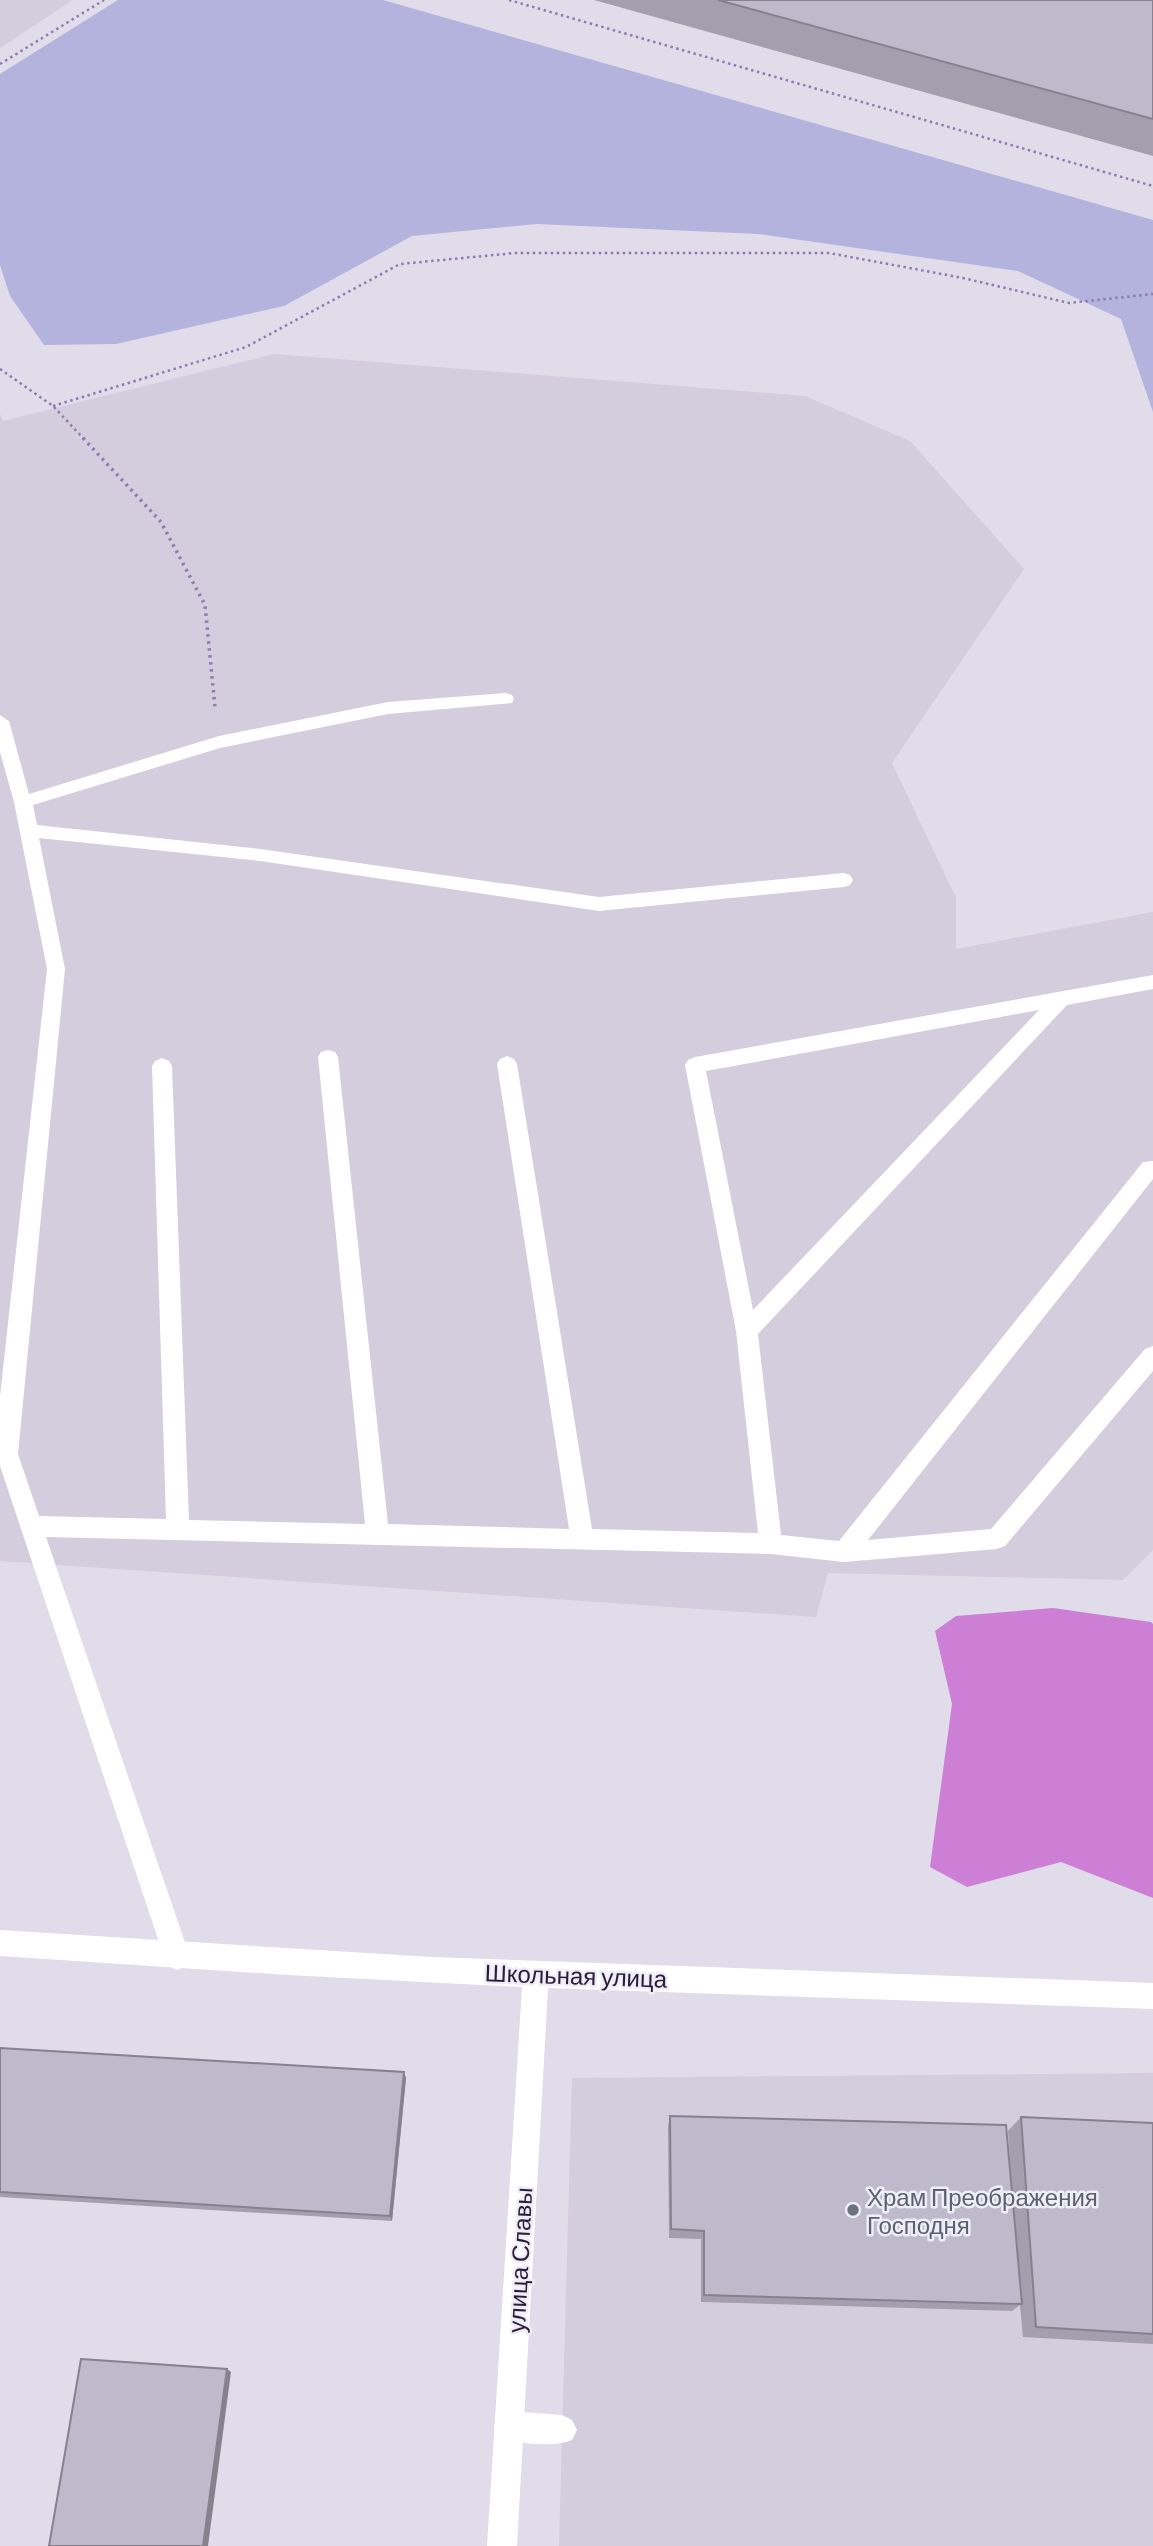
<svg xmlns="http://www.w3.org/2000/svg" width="1153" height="2546" font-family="Barlow,sans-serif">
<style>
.built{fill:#d3cdde}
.green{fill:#b3b3de}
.water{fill:#cc7fd5}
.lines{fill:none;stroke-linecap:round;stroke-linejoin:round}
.path-far1{stroke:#917ab0;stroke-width:2.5;stroke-dasharray:2.5 3.5;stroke-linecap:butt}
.path{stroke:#917ab0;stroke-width:3.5;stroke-dasharray:2.5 4.5;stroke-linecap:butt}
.lane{fill:#fff;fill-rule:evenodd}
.street{fill:#fff;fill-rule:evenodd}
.wall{fill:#a39faf}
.shaded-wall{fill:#85828e}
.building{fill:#beb9cb;stroke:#85828e;stroke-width:2}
.worship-dot{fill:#6b7280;stroke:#efedf7;stroke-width:2.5}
.labels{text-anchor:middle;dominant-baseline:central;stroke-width:5;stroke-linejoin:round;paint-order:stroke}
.near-street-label{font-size:24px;fill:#2b1d3a;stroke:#efedf7}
.near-worship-label{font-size:24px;fill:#5b616d;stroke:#efedf7;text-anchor:start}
</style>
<rect width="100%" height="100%" fill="#e0dcea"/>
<path class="built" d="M0,0H73L0,48Z
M274,354L805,396L910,441L1024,569L892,763L956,898V949L1153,912V1550L1123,1580L828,1573L816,1617L0,1561V414L3,421Z
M1153,2073V2546H559L572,2078Z"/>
<path class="green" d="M118,0H383L1153,220V412L1121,319L1018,271L758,234L537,224L412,236L284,306L116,344L44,345L10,296L0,265V74Z"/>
<path class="water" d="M1053,1608L1151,1622L1153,1624V1898L1061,1862L967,1887L930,1867L952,1704L935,1631L956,1616Z"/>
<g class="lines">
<path class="path-far1" d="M509,0L1153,186
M0,64L104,0
M0,369L53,406L84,439
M53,406L246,347L400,264L515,253H829L963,278L1069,303L1153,294"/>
<path class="path" d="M83,438L161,522L205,605L215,707"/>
<path class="lane" d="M506,693L512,695L514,699L512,703L388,714L220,748L33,805L37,825L260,849L599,897L844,873L850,875L853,880L850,885L844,887L599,911L260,861L39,838L65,969L18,1454L39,1516L166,1519L152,1066L155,1061L162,1058L169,1061L172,1066L189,1520L365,1524L318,1057L321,1052L328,1050L335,1052L338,1057L388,1524L569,1529L497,1064L500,1059L507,1056L514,1059L517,1064L592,1529L758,1533L736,1331L685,1065L688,1060L695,1057L1153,975V989L1067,1005L758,1334L781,1535L839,1541L1143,1162L1153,1161V1179L868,1540L991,1529L1145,1349L1153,1346V1371L1005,1546L997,1549L844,1562L771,1554L46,1537L190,1957L186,1966L177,1970L168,1966L164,1957L0,1466V1396L47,969L14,802L0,752V715L9,721L29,794L219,736L388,702ZM1039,1010L753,1310L706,1071Z
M509,2411L562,2415L572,2420L577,2430L572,2440C553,2448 518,2444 499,2436L494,2426L499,2416Z"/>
<path class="street" d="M0,1930L432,1957L1153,1983V2009L548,1988L517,2546H487L522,1987L288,1975L0,1956Z"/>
</g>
<path class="wall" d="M594,0H1153V156Z
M0,2048L404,2072L406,2078L392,2221L0,2197Z
M670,2116L1014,2217L1008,2131L1021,2117L1153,2123V2344L1023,2337L1020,2305L1012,2311L701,2302V2239L669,2238L668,2126Z"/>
<path class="shaded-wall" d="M404,2072L406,2078L392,2221L390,2216Z
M227,2369L231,2372L208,2546H203Z"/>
<path class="building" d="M718,0H1153V119Z
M0,2048L404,2072L390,2216L0,2192Z
M670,2116L1006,2125L1022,2304L704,2295V2231L671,2229Z
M1021,2117L1153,2123V2334L1036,2327Z
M81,2359L227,2369L203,2546H49Z"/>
<circle class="worship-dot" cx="853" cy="2210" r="7"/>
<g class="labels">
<g class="near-street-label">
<text transform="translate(576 1975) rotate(2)">Школьная улица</text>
<text transform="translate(519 2260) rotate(-87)">улица Славы</text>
</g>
<g class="near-worship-label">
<text x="867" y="2196">Храм Преображения<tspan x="867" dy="28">Господня</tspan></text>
</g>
</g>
</svg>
